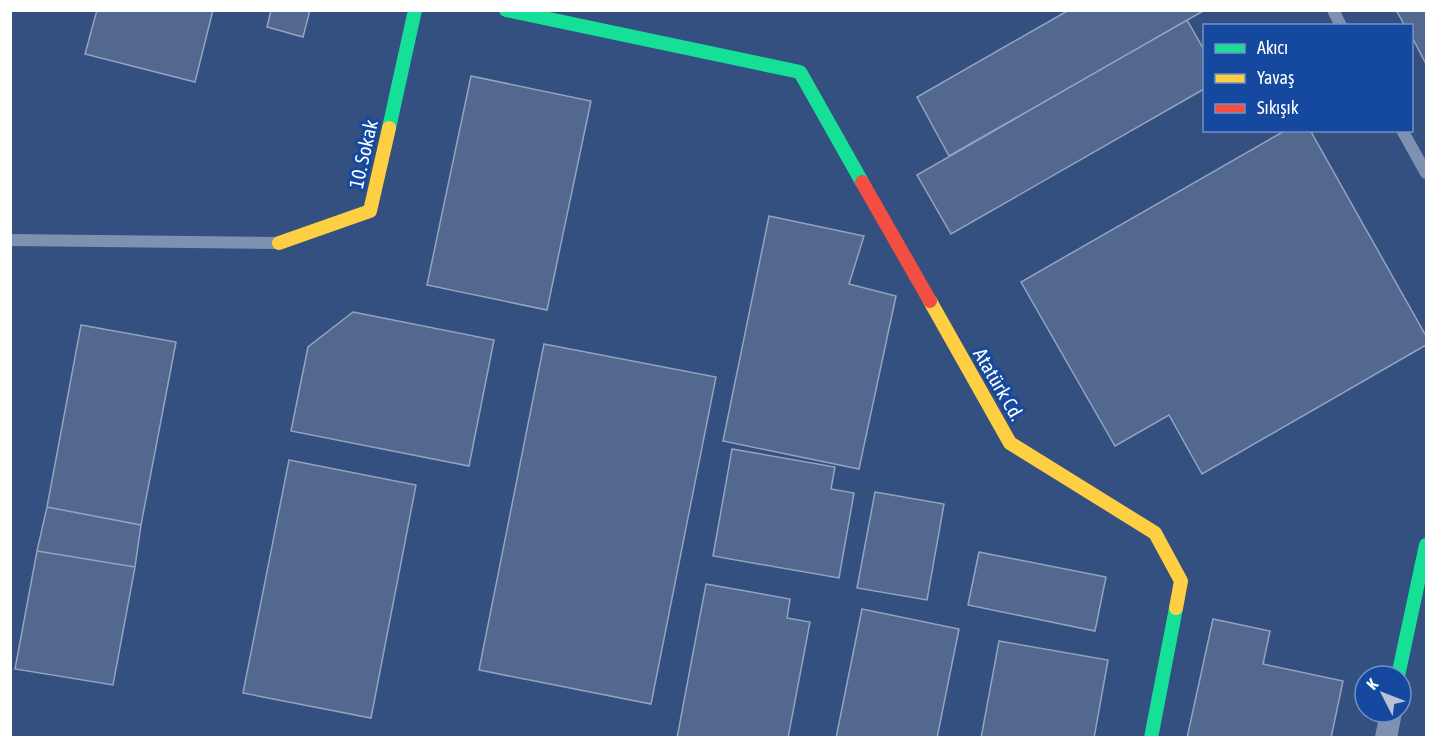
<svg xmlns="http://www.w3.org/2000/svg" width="1437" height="748" font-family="'Asap Condensed',sans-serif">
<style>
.building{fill:#52688e;stroke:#94a4be;stroke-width:1.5}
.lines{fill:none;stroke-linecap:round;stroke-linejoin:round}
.lane{stroke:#7f91b0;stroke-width:12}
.street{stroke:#7f91b0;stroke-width:22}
.fast{stroke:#16e098;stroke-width:14}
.slow{stroke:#ffcf43;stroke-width:14}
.jam{stroke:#f24e42;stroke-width:14}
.labels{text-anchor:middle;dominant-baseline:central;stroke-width:6;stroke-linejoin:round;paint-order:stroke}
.street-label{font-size:20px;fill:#fff;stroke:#15489f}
</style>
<rect width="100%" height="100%" fill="#345080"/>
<path class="building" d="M97,10H213L195,82L85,54Z
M271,10H310L303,37L267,27Z
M1069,10H1205L949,156L917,97Z
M1396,10H1426V64L1412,37V26H1405Z
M1187,20L1204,50V89L951,234L917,175Z
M471,76L591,101L547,310L427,285Z
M1286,130H1310L1426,336V345L1202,474L1169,415L1115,446L1021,282Z
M769,216L864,236L849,284L896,296L859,469L723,441Z
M353,312L494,340L469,466L291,431L308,347Z
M81,325L176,342L141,525L47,507Z
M544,344L716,377L651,704L479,670Z
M732,449L835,467L831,489L854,493L839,578L713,556Z
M289,460L416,485L371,718L243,693Z
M875,492L944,504L927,600L857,588Z
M47,507L141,525L135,567L37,551Z
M37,551L135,567L113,685L15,669Z
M979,552L1106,577L1095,631L968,605Z
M706,584L790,599L787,618L810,622L788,738H677Z
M862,609L959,629L937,738H836Z
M1213,619L1270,631L1263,664L1343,681L1331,738H1187Z
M999,641L1108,660L1094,738H981Z"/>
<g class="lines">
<path class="lane" d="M1333,10L1341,26
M1402,130L1426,173
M10,240L278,243"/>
<path class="street" d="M1386,738L1391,712"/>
<path class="fast" d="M506,10L800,72L862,182
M389,128L415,10
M1398,676L1426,545
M1151,738L1176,608"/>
<path class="slow" d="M279,243L370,211L389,128
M930,301L1010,443L1155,533L1181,581L1176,608"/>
<path class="jam" d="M862,182L930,301"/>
</g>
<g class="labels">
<g class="street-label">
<text transform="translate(363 154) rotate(-77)">10. Sokak</text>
<text transform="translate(999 384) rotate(60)">Atatürk Cd.</text>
</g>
</g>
<rect width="1437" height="748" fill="none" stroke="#ffffff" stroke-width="24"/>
<rect x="1203" y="24" width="210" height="108" fill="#15489f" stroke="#7391c5" stroke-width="1.5"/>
<rect x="1215" y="44" width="30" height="9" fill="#16e098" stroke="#7391c5" stroke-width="1.5"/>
<text x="1257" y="54" font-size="18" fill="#ffffff">Akıcı</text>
<rect x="1215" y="74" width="30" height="9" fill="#ffcf43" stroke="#7391c5" stroke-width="1.5"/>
<text x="1257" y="84" font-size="18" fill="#ffffff">Yavaş</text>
<rect x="1215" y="104" width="30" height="9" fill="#f24e42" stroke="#7391c5" stroke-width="1.5"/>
<text x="1257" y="114" font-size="18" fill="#ffffff">Sıkışık</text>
<g transform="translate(1383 694) rotate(312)"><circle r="28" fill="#15489f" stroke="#7391c5" stroke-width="1.5"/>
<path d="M0-4.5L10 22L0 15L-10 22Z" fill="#b8c2d3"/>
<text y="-9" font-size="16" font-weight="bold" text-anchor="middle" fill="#ffffff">K</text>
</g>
</svg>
